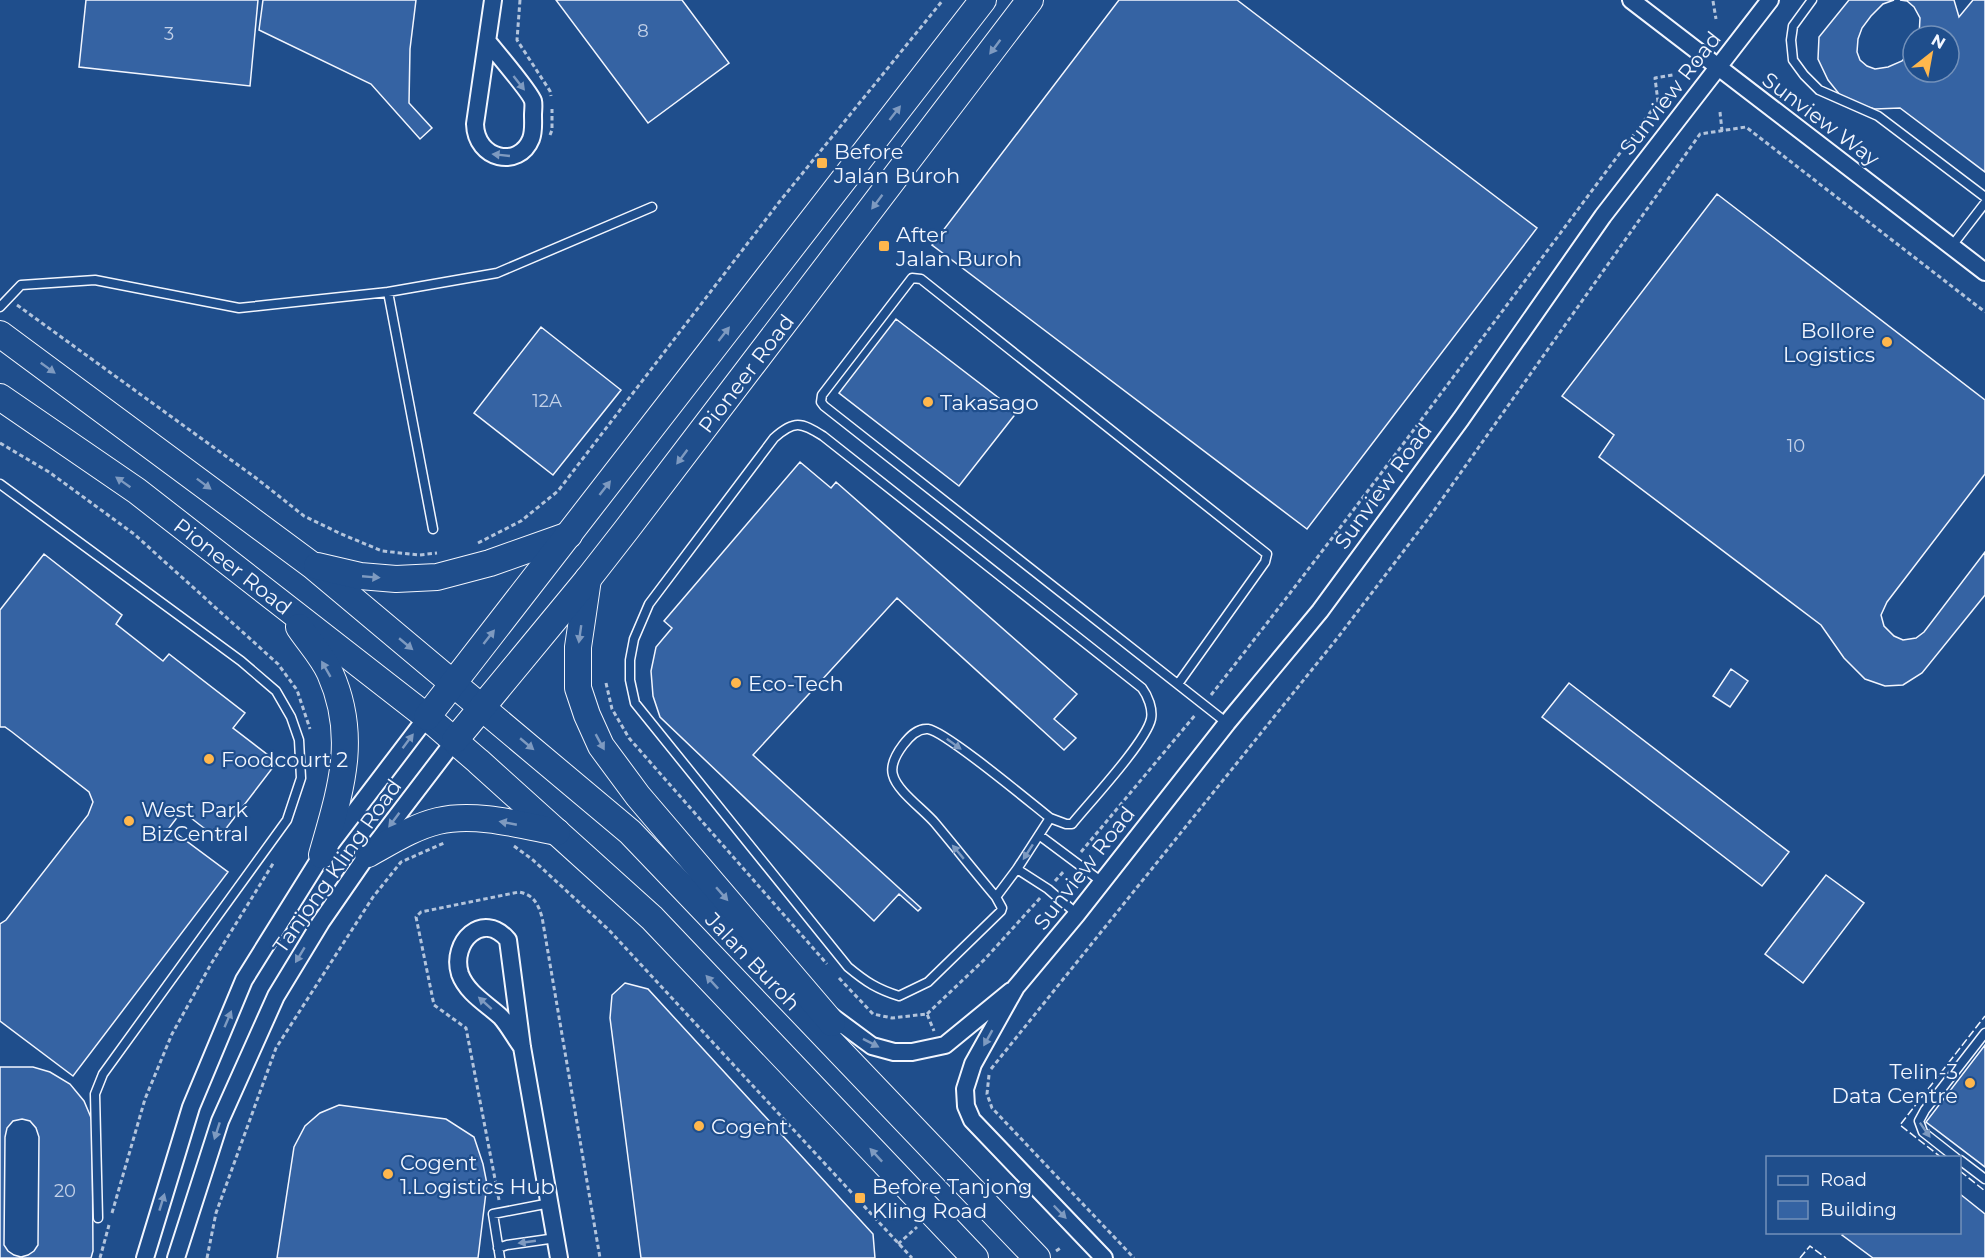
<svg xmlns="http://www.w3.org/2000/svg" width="1985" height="1258" font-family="Montserrat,sans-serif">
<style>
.building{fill:#3563a3;stroke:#f2f6ff;stroke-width:1.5;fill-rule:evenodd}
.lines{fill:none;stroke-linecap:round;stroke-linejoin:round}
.service-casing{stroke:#f2f6ff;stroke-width:11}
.minor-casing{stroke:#f2f6ff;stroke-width:20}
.primary-casing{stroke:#f2f6ff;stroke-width:28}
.path{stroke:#b3c4dc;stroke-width:3;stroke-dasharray:4.5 3;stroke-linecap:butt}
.service{stroke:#1f4e8c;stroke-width:8}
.minor{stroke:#1f4e8c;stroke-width:16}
.primary{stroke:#1f4e8c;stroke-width:26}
.fence{stroke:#f2f6ff;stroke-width:1.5;stroke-dasharray:8 3;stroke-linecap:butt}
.oneway{fill:#7e9ac0}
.poi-dot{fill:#ffb74d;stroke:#1f4e8c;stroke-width:2}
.labels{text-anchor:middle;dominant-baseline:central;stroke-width:4.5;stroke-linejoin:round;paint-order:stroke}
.number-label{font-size:18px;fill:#c3d1e8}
.street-label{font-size:21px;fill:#f2f6ff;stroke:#1f4e8c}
.poi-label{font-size:21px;fill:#f2f6ff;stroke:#1f4e8c;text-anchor:start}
</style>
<rect width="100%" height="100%" fill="#1f4e8c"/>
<path class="building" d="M86,0H258L250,86L79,67Z
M263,0H416L410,49L409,103L432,128L420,139L371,84L259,30Z
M556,0H682L729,63L648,123Z
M1119,0H1237L1537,228L1307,529L932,245Z
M1849,0H1894L1883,4L1871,16L1862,28L1858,39L1857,52L1860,60L1867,66L1875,69L1888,67L1902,61L1913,48V72H1949V36H1919L1920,18L1914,7L1907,1L1900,0H1954L1959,17L1973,0H1985V172L1900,108L1875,109L1853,103L1840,95L1828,80L1818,59L1819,37Z
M1717,194L1985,400V474L1887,602L1881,615L1884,626L1894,636L1903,640L1916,638L1924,632L1985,552V595L1922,673L1903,685L1885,686L1865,679L1844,658L1821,625L1599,457L1614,435L1562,396Z
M896,319L1017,412L959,486L839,393Z
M541,327L621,390L553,475L474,413Z
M800,462L831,488L836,482L1077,694L1054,719L1076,738L1064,750L897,598L753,755L921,908L918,911L899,894L874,921L660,717L653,696L651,671L656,647L672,628L664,621Z
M44,554L122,615L116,624L163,661L169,654L245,713L233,728L277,762L218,839L182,811L169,828L228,872L73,1076L0,1021V924L6,920L88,815L93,802L89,792L12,732L5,727H0V610Z
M1731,669L1748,681L1730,707L1713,696Z
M1569,683L1789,852L1762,886L1542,717Z
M1826,875L1864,903L1803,983L1765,954Z
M625,983L648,989L873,1234L875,1258H641L610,1018L612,995Z
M1985,1045V1167L1926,1122Z
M0,1067H33L50,1072L70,1084L84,1101L92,1120L93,1251L91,1258H0ZM22,1119L30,1121L36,1128L39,1137L38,1245L34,1251L28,1255L21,1257L14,1255L8,1251L4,1245L5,1137L7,1128L13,1121Z
M339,1105L446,1119L474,1137L483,1164L487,1184L478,1258H277L294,1147L305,1126L320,1113Z
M1960,1194L1985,1214V1258H1873L1842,1235L1844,1232H1960Z"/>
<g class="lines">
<defs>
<path id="service" d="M1812,0L1793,26L1791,40L1793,60L1804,75L1819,90L1878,116L1985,197
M1951,247L1985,203
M388,292L433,529
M0,307L21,285L95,280L239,308L388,292L497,273L652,207
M0,484L241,661L276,691L291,717L299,740L301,778L287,820L103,1074L95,1094L98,1218
M1178,684L1265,562L1267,554L921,279L912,278L822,395L821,402L824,406L1227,723
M1039,835L1102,882
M1017,869L1048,889L1077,914
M996,897L1017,869L1050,818L1066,824H1072C1089,803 1146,742 1151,719C1153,709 1148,696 1142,688L823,436C801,422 794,420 774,438L649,604L634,639L630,660V680L635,703L848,967C866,982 877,989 899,996L928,982L1001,911L1002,908L996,897C975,872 955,847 935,823C923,809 897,791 893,775C890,765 897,753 903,745C909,737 917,728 928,729C945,731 1031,803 1050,818
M1956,1158L1923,1132L1919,1121L1925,1110L1985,1033
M1960,1160L1985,1179
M498,1248L507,1245L556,1238
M500,1258L493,1214L550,1203"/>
<path id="minor" d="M1631,0L1985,272
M488,42C496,52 531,93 533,101C534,105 533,111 533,115C533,123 534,131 531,139C519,169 476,160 475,124L493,0
M826,1012L872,1046L894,1052H912L945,1045L1011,991
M522,1047C515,1038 509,1026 501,1017C487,1004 467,993 460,974C450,942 483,910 508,940L522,1047L559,1258
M145,1258L191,1107L244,980L322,855L427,717
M176,1258L220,1121L276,996L321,922L368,854L455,740
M1104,1258L972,1120L966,1106L965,1089L973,1064L1016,987L1077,914L1227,723L1320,611L1461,419L1603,216L1770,0"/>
<g id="primary">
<path id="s1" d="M0,334L313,566L630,832L1037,1258"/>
<path id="s2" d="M0,397L137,491L427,717L478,761L652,918L975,1258"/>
<path d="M317,566L360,576L396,579L437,577L490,563L569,535"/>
<path d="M588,579L578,647V688L587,715L601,746L638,796L832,1023"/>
<path d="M299,627C309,642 323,657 330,673C359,738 340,791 322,855"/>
<path d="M427,717L983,0"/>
<path id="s3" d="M455,740L588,579L627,529L1030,0"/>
<path d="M368,854C390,842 413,827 438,821C475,812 521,825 557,832"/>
</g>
</defs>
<use href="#service" class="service-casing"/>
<use href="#minor" class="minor-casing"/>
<use href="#primary" class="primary-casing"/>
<path class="path" d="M520,0L517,40L550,91L551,96
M1713,1L1716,19
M1720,112L1722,131
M550,135L552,130V109
M17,305L256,478L304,516L339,533L382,551L419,555L437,553
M0,443L49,472L134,534L278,664L297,690L310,729
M478,543L521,521L558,491L780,201L943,0
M606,683L612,709L629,738L827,964
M1211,695C1364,500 1510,300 1658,102L1655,78L1673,75
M514,846L533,860L609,930L912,1258
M1081,852L1196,714
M1055,881L1065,870
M839,978L873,1014L892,1018L927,1014L934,1031
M927,1014L985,959L1041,897
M991,1069L1339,636L1428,519L1700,134L1746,127L1985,312
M989,1075L987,1094L992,1108L1134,1258
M499,1200L466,1028L434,1005L416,917L421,912L519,892C534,895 538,904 542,917L600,1258
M112,1213L145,1099L172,1034L211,964L274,862
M898,1244L917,1227
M1056,1251L1062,1247
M100,1258L109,1225
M207,1258L216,1213L276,1048L373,897L401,862L444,843"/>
<use href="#service" class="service"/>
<use href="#minor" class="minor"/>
<use href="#primary" class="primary"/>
<path class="fence" d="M1942,1158L1900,1125L1985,1016
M1960,1171L1985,1191
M1800,1258L1810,1246L1826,1258"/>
</g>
<defs><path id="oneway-solid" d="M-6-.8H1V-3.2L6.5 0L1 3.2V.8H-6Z" transform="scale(1.5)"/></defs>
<g class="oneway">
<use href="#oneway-solid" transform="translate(995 47) rotate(127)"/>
<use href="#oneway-solid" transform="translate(519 83) rotate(52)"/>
<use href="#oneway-solid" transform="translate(895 113) rotate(-52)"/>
<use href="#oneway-solid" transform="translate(501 155) rotate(-174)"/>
<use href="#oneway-solid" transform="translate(877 202) rotate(127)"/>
<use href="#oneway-solid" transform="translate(724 334) rotate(-52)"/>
<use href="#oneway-solid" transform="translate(48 368) rotate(36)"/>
<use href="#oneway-solid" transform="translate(682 457) rotate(127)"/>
<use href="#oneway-solid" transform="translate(123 482) rotate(-145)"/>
<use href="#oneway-solid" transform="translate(204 484) rotate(37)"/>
<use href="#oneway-solid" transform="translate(605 488) rotate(-52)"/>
<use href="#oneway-solid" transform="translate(371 577) rotate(5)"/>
<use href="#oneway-solid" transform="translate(580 634) rotate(98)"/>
<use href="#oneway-solid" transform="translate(489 637) rotate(-52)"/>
<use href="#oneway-solid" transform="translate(406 644) rotate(40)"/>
<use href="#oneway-solid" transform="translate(326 669) rotate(-120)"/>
<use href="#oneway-solid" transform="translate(408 741) rotate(-53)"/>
<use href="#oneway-solid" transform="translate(600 742) rotate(61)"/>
<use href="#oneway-solid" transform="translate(527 744) rotate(40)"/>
<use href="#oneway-solid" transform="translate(954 744) rotate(36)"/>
<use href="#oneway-solid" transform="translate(394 820) rotate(127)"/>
<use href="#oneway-solid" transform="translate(508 823) rotate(-169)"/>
<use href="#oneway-solid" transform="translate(958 852) rotate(-130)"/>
<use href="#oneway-solid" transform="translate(1028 852) rotate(123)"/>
<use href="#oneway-solid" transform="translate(722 894) rotate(49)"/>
<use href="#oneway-solid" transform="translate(300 955) rotate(121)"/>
<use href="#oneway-solid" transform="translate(712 982) rotate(-133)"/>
<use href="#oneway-solid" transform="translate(485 1003) rotate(-138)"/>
<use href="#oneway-solid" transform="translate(228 1019) rotate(-67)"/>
<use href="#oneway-solid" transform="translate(988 1038) rotate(119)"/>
<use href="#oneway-solid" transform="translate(871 1043) rotate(27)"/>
<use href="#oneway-solid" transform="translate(1925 1130) rotate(55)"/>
<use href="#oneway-solid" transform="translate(217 1131) rotate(108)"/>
<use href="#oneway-solid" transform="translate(876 1155) rotate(-133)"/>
<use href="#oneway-solid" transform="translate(162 1202) rotate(-73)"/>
<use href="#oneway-solid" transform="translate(1060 1212) rotate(46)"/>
<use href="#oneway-solid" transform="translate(527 1242) rotate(172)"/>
</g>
<g class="poi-dot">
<rect x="816" y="157" width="12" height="12" rx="3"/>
<rect x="878" y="240" width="12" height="12" rx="3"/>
<circle cx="1887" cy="342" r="6"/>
<circle cx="928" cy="402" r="6"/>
<circle cx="736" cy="683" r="6"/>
<circle cx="209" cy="759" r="6"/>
<circle cx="129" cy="821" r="6"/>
<circle cx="1970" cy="1083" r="6"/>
<circle cx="699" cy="1126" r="6"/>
<circle cx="388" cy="1174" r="6"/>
<rect x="854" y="1192" width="12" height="12" rx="3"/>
</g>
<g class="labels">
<g class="number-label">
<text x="643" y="31">8</text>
<text x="169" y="34">3</text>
<text x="547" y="401">12A</text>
<text x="1796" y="446">10</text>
<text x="65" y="1191">20</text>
</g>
<g class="street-label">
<text transform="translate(1670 93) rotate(-52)">Sunview Road</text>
<text transform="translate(1821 119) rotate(37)">Sunview Way</text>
<text stroke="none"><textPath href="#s3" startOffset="468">Pioneer Road</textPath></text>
<text transform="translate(1383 486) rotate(-54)">Sunview Road</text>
<text stroke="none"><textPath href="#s2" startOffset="288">Pioneer Road</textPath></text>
<text transform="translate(337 866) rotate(-55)">Tanjong Kling Road</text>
<text transform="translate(1084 868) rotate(-52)">Sunview Road</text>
<text stroke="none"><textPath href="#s1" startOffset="982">Jalan Buroh</textPath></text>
</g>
<g class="poi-label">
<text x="834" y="151">Before<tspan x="834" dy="24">Jalan Buroh</tspan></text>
<text x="896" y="234">After<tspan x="896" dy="24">Jalan Buroh</tspan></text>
<text x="1875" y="330" text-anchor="end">Bollore<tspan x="1875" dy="24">Logistics</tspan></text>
<text x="940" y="402">Takasago</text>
<text x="748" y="683">Eco-Tech</text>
<text x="221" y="759">Foodcourt 2</text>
<text x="141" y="809">West Park<tspan x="141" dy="24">BizCentral</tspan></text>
<text x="1958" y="1071" text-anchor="end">Telin-3<tspan x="1958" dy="24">Data Centre</tspan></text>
<text x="711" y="1126">Cogent</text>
<text x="400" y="1162">Cogent<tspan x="400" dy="24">1.Logistics Hub</tspan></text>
<text x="872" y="1186">Before Tanjong<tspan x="872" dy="24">Kling Road</tspan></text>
</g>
</g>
<rect x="1766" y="1156" width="195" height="78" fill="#1f4e8c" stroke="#7391ba" stroke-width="1.5"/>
<rect x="1778" y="1176" width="30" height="9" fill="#1f4e8c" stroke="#7391ba" stroke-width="1.5"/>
<text x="1820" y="1186" font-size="18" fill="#f2f6ff">Road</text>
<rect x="1778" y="1201" width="30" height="18" fill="#3563a3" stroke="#7391ba" stroke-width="1.5"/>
<text x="1820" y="1216" font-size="18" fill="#f2f6ff">Building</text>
<g transform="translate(1931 54) rotate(31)"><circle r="28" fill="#1f4e8c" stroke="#7391ba" stroke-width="1.5"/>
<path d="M0-4.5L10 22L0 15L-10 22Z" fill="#ffb74d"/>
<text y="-9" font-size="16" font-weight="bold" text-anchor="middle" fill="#f2f6ff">N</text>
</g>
</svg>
